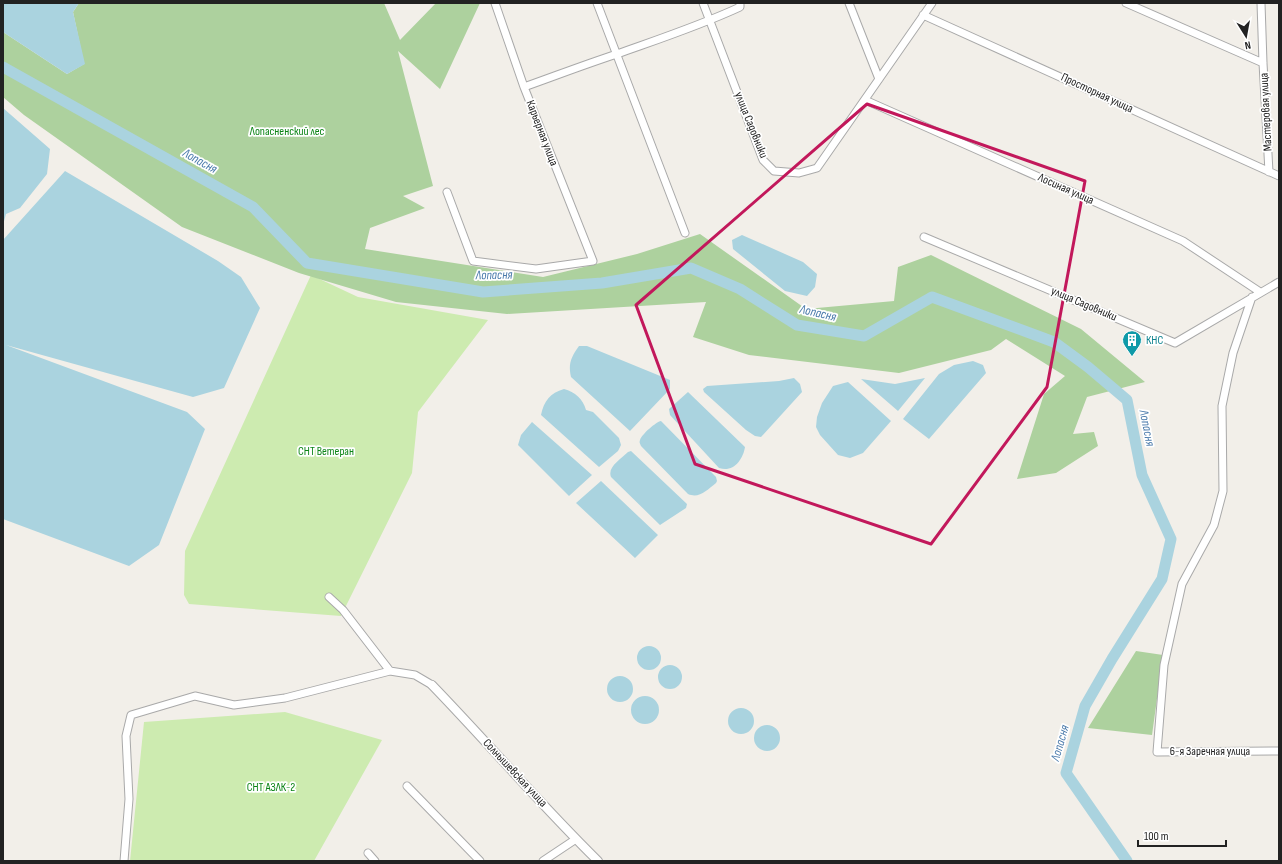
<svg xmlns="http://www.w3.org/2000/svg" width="1282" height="864" font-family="'Sofia Sans Condensed',sans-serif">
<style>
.grass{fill:#cdebb0}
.forest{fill:#add19e}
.water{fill:#aad3df}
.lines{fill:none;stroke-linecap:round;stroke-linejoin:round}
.river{stroke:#aad3df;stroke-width:11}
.minor-casing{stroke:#a9a9a9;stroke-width:9}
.tertiary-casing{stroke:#a9a9a9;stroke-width:10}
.minor{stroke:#fff;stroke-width:7}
.tertiary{stroke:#fff;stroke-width:8}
.marked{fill:none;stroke:#c2185b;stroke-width:3;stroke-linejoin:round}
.labels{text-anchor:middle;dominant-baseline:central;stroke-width:3.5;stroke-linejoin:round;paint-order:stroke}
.street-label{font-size:12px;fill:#222;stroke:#fff}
.park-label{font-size:12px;fill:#0c8416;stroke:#fff}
.culture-label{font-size:12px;fill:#0d838f;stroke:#fff;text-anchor:start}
.water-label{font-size:13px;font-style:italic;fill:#4a7aab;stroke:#fff}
</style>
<rect width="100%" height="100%" fill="#f2efe9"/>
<path class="grass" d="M311,275L358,297L488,320L418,412L412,473L341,616L189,604L184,595L185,551Z
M285,712L382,740L314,861H130L144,722Z"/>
<path class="forest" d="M79,3H384L400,40L436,3H480L440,89L398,51L433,186L403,196L425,208L370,228L365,249L543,277L637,254L700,234L806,309L894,301L898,267L931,255L1081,329L1145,382L1087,397L1073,434L1094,432L1098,446L1056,473L1017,479L1044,394L1065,376L1006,339L991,350L899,373L749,355L693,337L706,302L507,314L396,302L299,273L182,227L24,115L3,97V32L67,74L84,64L73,12Z
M1136,651L1163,655L1152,735L1088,728Z"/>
<path class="water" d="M3,3H79L73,12L85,64L67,74L3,32Z
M3,108L50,149L47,174L20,208L6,214L3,225Z
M65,171L218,261L241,277L260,308L224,388L193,397L6,345L187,412L205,429L159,545L129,566L3,519V240Z
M742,235L803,262L817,274L815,287L807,296L785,291L733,249L732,240Z
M579,346H587L670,380V389L630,431L571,377C568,364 571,357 579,346Z
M973,361L983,365L986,373L929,439L903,419L939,374L954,365Z
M794,378L800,384L802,392L761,437L755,436L746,430L704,392L703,389L707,386L779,381Z
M925,378L898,411L861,379L895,384Z
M848,382L891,421L863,453L850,458L838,455L820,435L816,427L817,417L822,403L833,386Z
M564,389C575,392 583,399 586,410L593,412L619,438L621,445L618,451L599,467L541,415C544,401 550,393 564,389Z
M688,392L745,447C743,460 733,473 719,468L670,415L669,409Z
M661,421L716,477L717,481L716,483C707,490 699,499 688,494L641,446C640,443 639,443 640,440C642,434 656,422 661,421Z
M532,422L592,475L569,496L518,445L521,435Z
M631,451L687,504L686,508L660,525L611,477C607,467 621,459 628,452Z
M601,481L658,535L635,558L576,503Z
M637 658a12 12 0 1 1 24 0a12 12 0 1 1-24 0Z
M658 677a12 12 0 1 1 24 0a12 12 0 1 1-24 0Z
M607 689a13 13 0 1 1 26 0a13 13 0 1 1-26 0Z
M631 710a14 14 0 1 1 28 0a14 14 0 1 1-28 0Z
M728 721a13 13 0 1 1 26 0a13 13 0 1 1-26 0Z
M754 738a13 13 0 1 1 26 0a13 13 0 1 1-26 0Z"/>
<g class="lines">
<path class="river" d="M3,67L253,207L307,263L483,292L602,283L691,268L740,289L797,325L864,336L932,297L1054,342L1088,367L1127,400L1142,475L1171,539L1162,579L1112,659L1085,706L1066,773L1127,861"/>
<defs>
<path id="minor" d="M597,3L685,233
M703,3L763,160L774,171L799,173L817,168L932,3
M849,3L879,79
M1126,3L1263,63
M1261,3L1263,63L1269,172
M923,15L1279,176
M524,87C555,76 586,64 617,54C659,39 699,26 740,7V3
M865,100L1183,241L1260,292
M447,192L473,261L536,269L593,261L524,87L495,3
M924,237L1175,343L1279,282
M1252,297L1233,353L1222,406L1223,491L1214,525L1182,584L1164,665L1157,752L1279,751
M329,597L343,610L390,671
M407,786L480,861
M368,853L375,861
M124,861L129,799L126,736L131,715L195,696L234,705L285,698L390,671L415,675L432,685
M543,861L576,839"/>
<path id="tertiary" d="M432,685C488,743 541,805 598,861"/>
</defs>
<use href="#minor" class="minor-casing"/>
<use href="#tertiary" class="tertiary-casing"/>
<use href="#minor" class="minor"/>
<use href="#tertiary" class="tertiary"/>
</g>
<path class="marked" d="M867,104L1085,181L1047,387L931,544L695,464L636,305Z"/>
<defs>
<symbol id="building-pin" viewBox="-11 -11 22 30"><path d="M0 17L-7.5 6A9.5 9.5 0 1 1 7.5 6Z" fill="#0f9aa8" stroke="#fff"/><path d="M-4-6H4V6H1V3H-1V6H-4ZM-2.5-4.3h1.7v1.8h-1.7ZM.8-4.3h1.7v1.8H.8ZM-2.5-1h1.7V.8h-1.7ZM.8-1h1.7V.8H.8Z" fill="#fff"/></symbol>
</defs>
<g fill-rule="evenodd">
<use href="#building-pin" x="1121" y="329" width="22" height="30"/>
</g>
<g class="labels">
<g class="street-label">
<text transform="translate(1097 93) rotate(25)">Просторная улица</text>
<text transform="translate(1266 112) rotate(-93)">Мастеровая улица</text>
<text transform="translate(751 125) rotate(68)">улица Садовники</text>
<text transform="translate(542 133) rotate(69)">Карьерная улица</text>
<text transform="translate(1066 189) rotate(24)">Лосиная улица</text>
<text transform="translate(1084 304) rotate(23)">улица Садовники</text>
<text x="1210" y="751">6-я Заречная улица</text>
<text transform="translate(515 773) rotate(47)">Солнышевская улица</text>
</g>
<g class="park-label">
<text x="287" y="131">Лопасненский лес</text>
<text x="326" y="451">СНТ Ветеран</text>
<text x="271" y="787">СНТ АЗЛК-2</text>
</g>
<g class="culture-label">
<text x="1146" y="340">КНС</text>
</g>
<g class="water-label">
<text transform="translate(200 161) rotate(29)">Лопасня</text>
<text transform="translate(494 275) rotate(-1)">Лопасня</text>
<text transform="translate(818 313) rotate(13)">Лопасня</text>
<text transform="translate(1147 428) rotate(79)">Лопасня</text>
<text transform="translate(1060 743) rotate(-74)">Лопасня</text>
</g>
</g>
<rect width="1282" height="864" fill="none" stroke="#222222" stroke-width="8"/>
<g transform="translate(1246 36) rotate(169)" stroke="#ffffff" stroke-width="3" paint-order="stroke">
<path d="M0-3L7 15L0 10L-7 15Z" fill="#222222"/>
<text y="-6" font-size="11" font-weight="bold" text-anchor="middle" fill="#222222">N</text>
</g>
<path d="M1138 840v6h88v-6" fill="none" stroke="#222222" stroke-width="2"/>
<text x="1144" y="840" font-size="12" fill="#222222" stroke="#ffffff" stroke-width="3" paint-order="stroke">100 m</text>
</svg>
